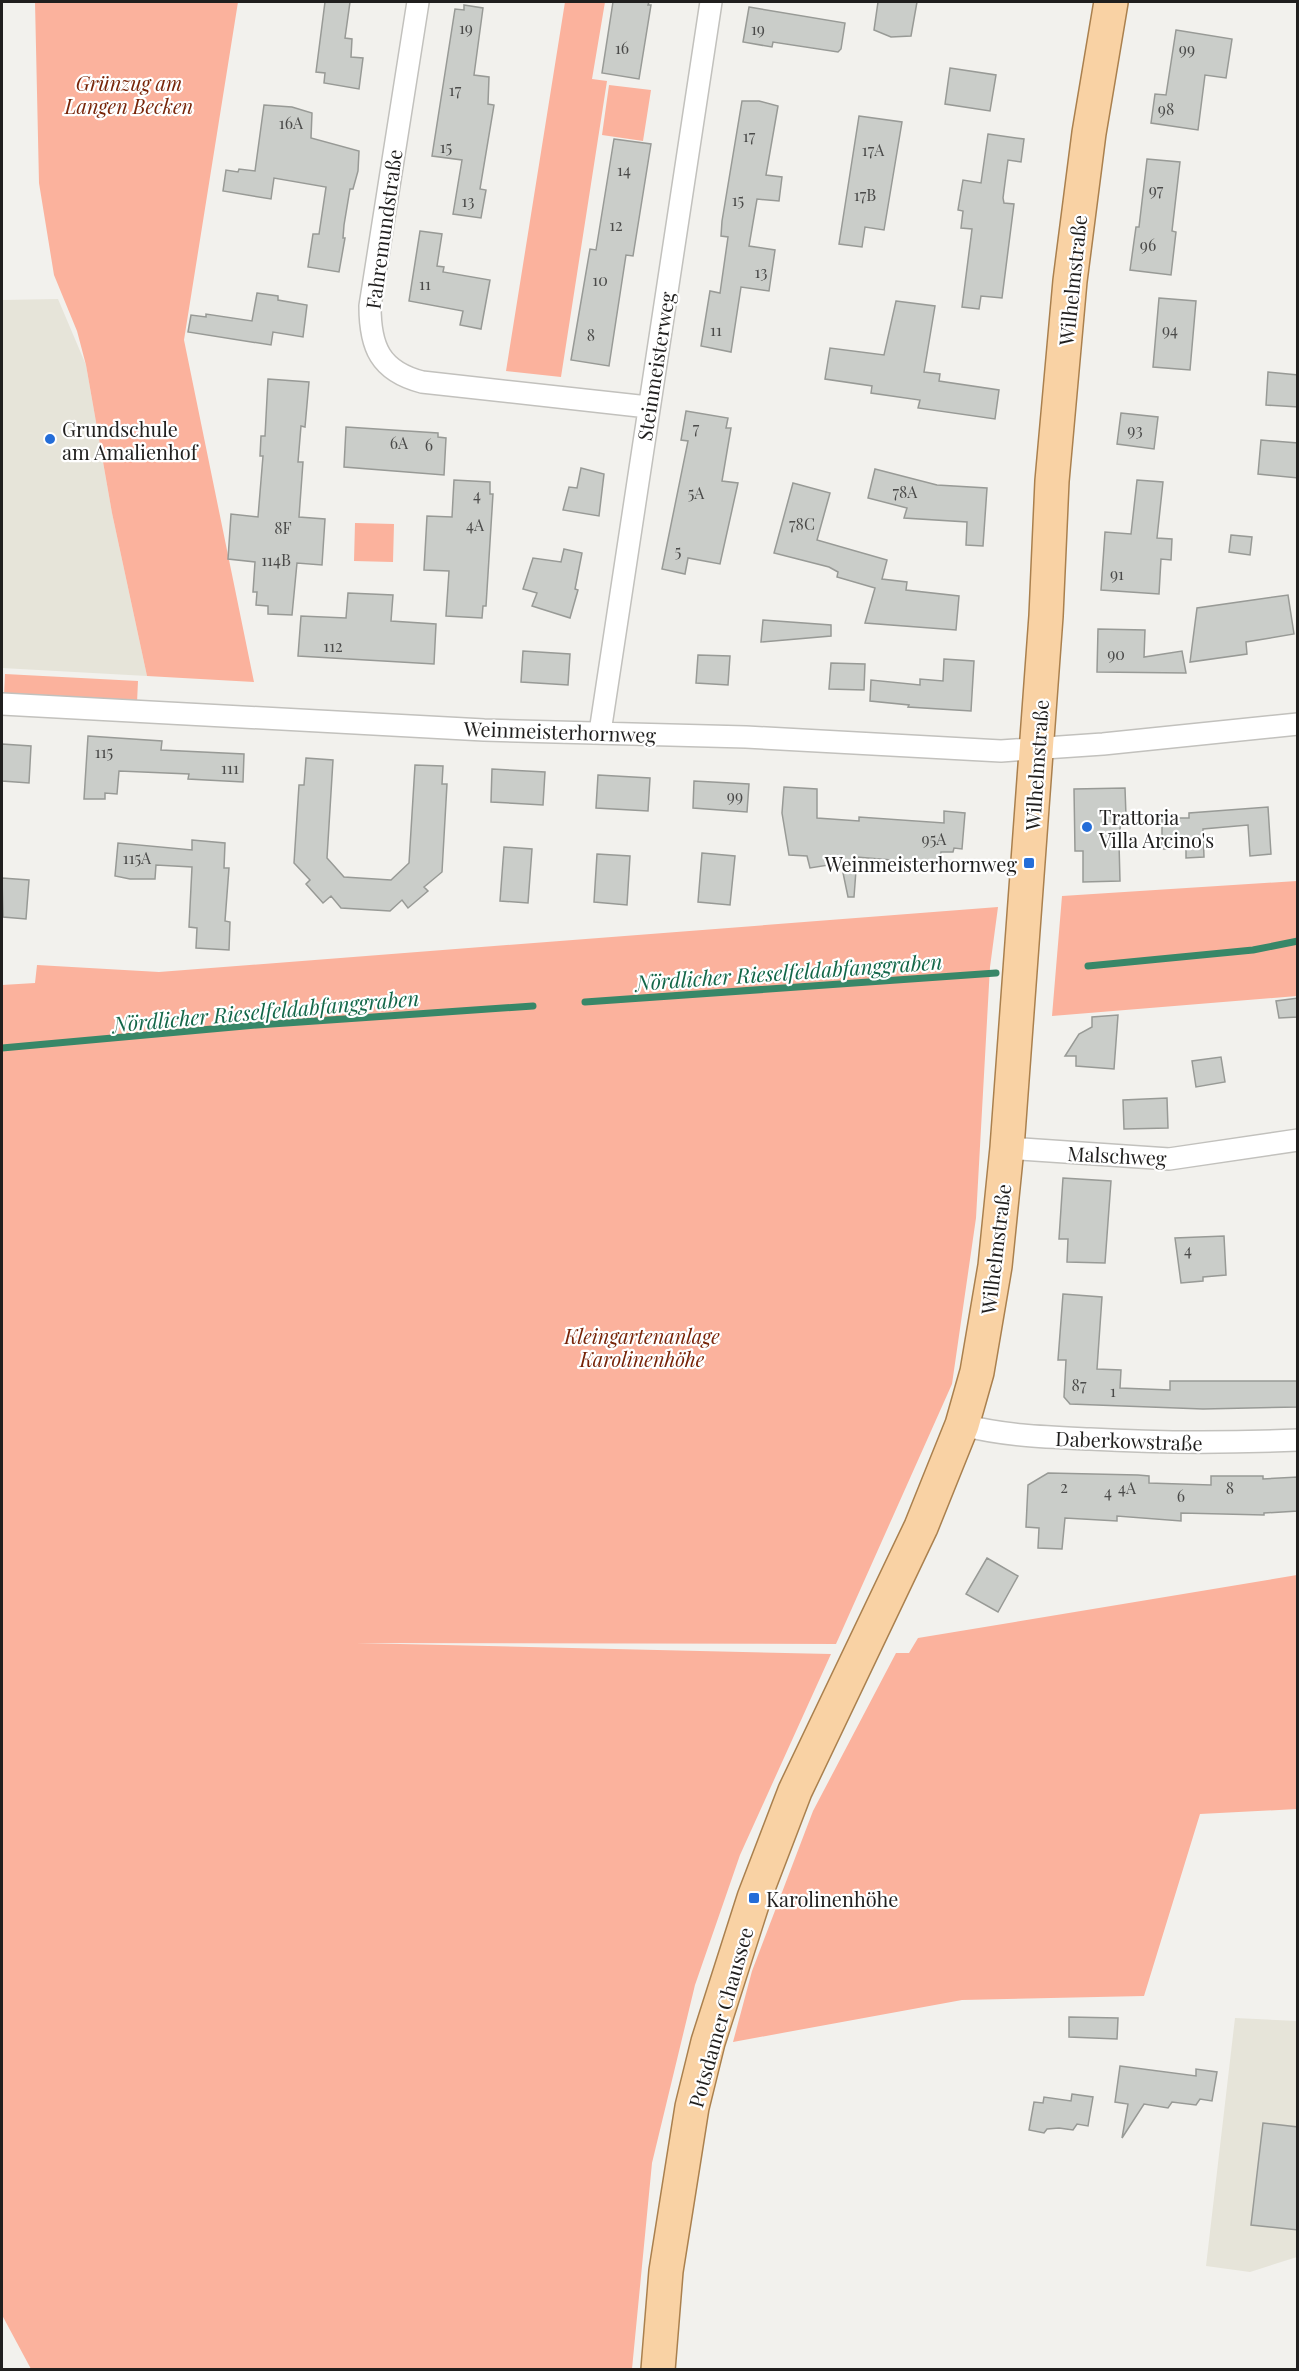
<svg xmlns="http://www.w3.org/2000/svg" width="1299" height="2371" font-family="'Playfair Display',serif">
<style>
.built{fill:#e6e4d9}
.green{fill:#fbb29d}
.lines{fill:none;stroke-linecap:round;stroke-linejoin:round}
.stream{stroke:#388768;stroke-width:7}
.building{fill:#cacdc9;stroke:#989a96;stroke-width:1.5}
.minor-casing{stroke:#c2c1bd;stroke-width:24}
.primary-casing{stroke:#aa804e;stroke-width:36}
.minor{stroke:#fff;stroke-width:21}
.primary{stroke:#f9d2a4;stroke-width:33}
.poi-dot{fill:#246dd8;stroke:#fff;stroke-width:2}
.labels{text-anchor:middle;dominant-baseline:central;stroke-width:4.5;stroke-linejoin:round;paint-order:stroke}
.number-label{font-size:16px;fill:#4a4a49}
.park-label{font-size:20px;font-style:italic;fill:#772408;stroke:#fff}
.street-label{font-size:20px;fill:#201f1e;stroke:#fff}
.poi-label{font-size:20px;fill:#201f1e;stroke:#fff;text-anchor:start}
.water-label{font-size:21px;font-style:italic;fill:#136749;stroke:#fff}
</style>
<rect width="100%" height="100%" fill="#f2f1ed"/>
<path class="built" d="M58,299L86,365L112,513L147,676L2,668V300Z
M1235,2018L1297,2021V2257L1250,2272L1206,2266Z"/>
<path class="green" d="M35,2H238L184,340L254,682L147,676L112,513L86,365L77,331L54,275L39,183Z
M565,2H605L592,79L607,81L561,377L506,371Z
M609,85L651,90L643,141L602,135Z
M355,523L394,524L393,562L354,561Z
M5,674L138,681L137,703L4,696Z
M1297,881V996L1052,1016L1062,896Z
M998,907L990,967L976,1218L952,1384L836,1644L356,1643L831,1654L740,1855L695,1985L652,2163L632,2369H31L2,2315V985L35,983L37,965L159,972Z
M1297,1575V1809L1200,1814L1144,1996L962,2000L733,2042L752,1971L813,1811L896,1653H909L918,1638Z"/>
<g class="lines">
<path class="stream" d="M1088,966L1253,950L1298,941
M585,1002L996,973
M2,1048L257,1025L533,1006"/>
</g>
<path class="building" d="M325,2H350L345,38L352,39L351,57L363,58L359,89L324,83L325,73L316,72Z
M613,2H649L648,5H651L639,79L602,73Z
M878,2H917L911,36L891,37L874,30Z
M464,5L483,8L474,75L489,77L488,104L494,105L480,189L486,190L481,218L453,214L462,160L432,156L455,9L464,10Z
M749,7L845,23L841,49L838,52L773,42L772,47L743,42Z
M1176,30L1232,39L1226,78L1205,75L1198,130L1151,123L1155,94L1166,95Z
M950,68L996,75L990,111L945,104Z
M742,101H759L778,106L766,175L782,177L779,201L757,199L749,246L775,250L769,291L741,287L731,352L701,346L710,291L720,293L728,237L721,236L722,221Z
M264,105L292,107L312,113L311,138L359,151L358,171L353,189H350L344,225L343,238H345L339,272L308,267L313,234H319L326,187L274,178L271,199L223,191L226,170L238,172L239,169L255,171Z
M859,116L902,122L884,230L865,227L862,247L839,244Z
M988,134L1024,139L1021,162L1008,160L1003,198L1004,203L1014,204L1002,298L981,296L979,309L962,307L972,229L961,228L963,211L958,210L963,180L981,183Z
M614,139L651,144L633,256L626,255L609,366L571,360L590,249L596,250Z
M1147,159L1180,162L1172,231L1176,232L1171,275L1130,270L1136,227H1139Z
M420,231L442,234L437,266L444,267L443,272L490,280L481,329L460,325L463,311L409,301Z
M257,293L278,296V300L307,305L303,337L273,332L271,345L188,332L191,315L206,317V314L252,321Z
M1159,298L1196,301L1190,370L1153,367Z
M896,301L935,306L924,372L940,374L939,381L999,390L995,419L918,408L920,400L871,393L872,386L825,379L830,348L884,355Z
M1268,372L1298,375V407L1266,405Z
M268,379L309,382L305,427L301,426L298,462H303L299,517L325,519L322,565L297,563L292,615L268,614V606L256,605L257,592H253L255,562L228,559L231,514L258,517L263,456H260L261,436H265Z
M686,411L728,418L726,428H731L722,481L738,483L720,564L688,558L685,574L662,569L688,441L681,440Z
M1121,413L1158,417L1154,449L1117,444Z
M346,427L438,433V437L446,438L444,475L344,467Z
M1261,440L1298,443V478L1258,474Z
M581,468L604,474L599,516L563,510L569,487L577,488Z
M875,469L937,485L987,488L983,546L966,545L967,522L904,518L907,508L868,498Z
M454,480L490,482V494H493L486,606H483L482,618L446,616L449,571L424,570L427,516L452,517Z
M1137,480L1163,482L1157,538L1172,539L1171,560L1161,559L1159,594L1101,590L1105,532L1131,534Z
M793,483L830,493L817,540L887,560L882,579L907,582L906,590L959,596L956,630L865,623L875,588L837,577L838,572L829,567L774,553Z
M1231,535L1252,537L1250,555L1229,552Z
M564,549L582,553L575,589L578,590L570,618L532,606L537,593L523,589L533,558L561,562Z
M348,593L393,595L391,621L436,624L434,664L298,656L301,616L346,618Z
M1288,595L1294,634L1246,642L1247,654L1190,662L1197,608Z
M763,620L831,625V636L761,642Z
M1098,629L1145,630L1144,657L1182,651L1186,673L1097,672Z
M523,651L570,654L568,685L521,682Z
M698,655L730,656L728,685L696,683Z
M944,659L974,661L971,711L908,707L909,705L870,701L871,680L920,685V679L943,681Z
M831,663L865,664L864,690L829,689Z
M88,736L162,741L161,750L244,754L243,782L188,779L189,774L119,771L117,794L105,793V799H84Z
M2,744L31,746L29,783L2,781Z
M306,758L333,760L327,858L344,877L391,880L409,863L415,765L443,766L442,784H447L442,872L424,887L428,891L408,908L402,900L390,911L341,908L331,896L323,903L306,884L310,880L294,863L299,785H304Z
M492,769L545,772L543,805L491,802Z
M598,775L650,778L648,811L596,808Z
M694,781L749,784L747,812L693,808Z
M784,787L817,789V818L859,821V817L944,823V811L965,813L962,849L954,848L953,852H941L940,862L903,865V861L857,857L854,897H848L841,863L810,868L807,856L789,855L782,813Z
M1125,788L1126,816H1121L1119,843L1120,881L1083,882V851H1075L1074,789Z
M1268,807L1271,854L1250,856L1248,825L1203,829L1204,857L1186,858V849H1162V818H1189V813Z
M192,840L225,843L224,868H229L225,921L230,922L229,950L196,948L197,928L189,927L192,867L156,865L155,879H130L115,876L118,843L192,850Z
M504,847L532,849L528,903L500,901Z
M702,853L735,856L730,905L698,902Z
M597,854L630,856L627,905L594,902Z
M2,878L29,880L26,919L3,917Z
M1298,998V1017L1279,1018L1276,1001Z
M1118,1015L1114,1069L1076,1066V1056H1065L1079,1034L1092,1027V1017Z
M1221,1057L1225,1082L1196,1087L1192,1061Z
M1167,1098L1168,1128L1124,1129L1123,1100Z
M1063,1178L1111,1181L1105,1263L1067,1262L1068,1239H1059Z
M1224,1236L1226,1275L1203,1277V1281L1181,1283L1175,1238Z
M1063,1294L1102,1297L1097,1369L1121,1370L1120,1388L1170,1390V1381H1298V1407L1203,1409L1070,1404L1064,1397L1066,1360H1058Z
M1048,1473L1138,1475L1149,1476V1483L1211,1485V1476H1263V1479L1298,1477V1511L1264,1513V1515L1181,1513V1521L1117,1516V1521L1065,1518L1062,1549L1038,1548L1039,1528L1026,1527L1028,1485Z
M987,1558L1018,1576L998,1612L966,1594Z
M1069,2017L1118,2018L1117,2039L1069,2037Z
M1120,2066L1196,2076V2069L1217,2072L1212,2101L1200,2099L1196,2105L1172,2102L1168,2108L1144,2104L1122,2138L1128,2104L1115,2102Z
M1072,2094L1093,2097L1088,2126L1077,2124L1073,2130L1059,2128L1047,2129L1044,2133L1029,2130L1034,2102L1043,2103L1044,2097L1071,2101Z
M1263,2123L1298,2127V2230L1251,2225Z"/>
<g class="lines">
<defs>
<path id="minor" d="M418,2L370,306C370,347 380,371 422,382L648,407
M2,704L484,730L746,737L1001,751L1103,744L1298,724
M600,732L711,2
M1007,1148L1169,1159L1298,1140
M962,1425C1007,1436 1044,1437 1090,1439C1159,1443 1228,1443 1298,1440"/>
<path id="primary" d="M658,2370L666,2271L692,2107L708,2042L754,1898L795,1791L921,1527L962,1425L977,1372L995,1266L1007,1148L1046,616L1052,481L1070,281L1089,133L1111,2"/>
</defs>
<use href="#minor" class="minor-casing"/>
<use href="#primary" class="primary-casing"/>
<use href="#minor" class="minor"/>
<use href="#primary" class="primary"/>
</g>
<g class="poi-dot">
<circle cx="50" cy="439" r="6"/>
<circle cx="1087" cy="827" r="6"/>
<rect x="1023" y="857" width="12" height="12" rx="3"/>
<rect x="748" y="1892" width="12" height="12" rx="3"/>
</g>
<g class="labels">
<g class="number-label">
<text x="466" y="27">19</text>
<text x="758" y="28">19</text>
<text x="622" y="47">16</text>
<text x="1187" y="48">99</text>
<text x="455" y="89">17</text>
<text x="1166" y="108">98</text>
<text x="291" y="122">16A</text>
<text x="749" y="135">17</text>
<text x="446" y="146">15</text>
<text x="873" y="149">17A</text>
<text x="624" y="169">14</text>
<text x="1156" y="189">97</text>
<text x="865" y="194">17B</text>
<text x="738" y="199">15</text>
<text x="468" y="200">13</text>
<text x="616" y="224">12</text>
<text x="1148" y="244">96</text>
<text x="761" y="271">13</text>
<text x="600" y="279">10</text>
<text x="425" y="283">11</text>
<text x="716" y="329">11</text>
<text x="1170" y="329">94</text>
<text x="591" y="334">8</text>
<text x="696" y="427">7</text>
<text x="1135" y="429">93</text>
<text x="399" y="442">6A</text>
<text x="429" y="444">6</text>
<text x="905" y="491">78A</text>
<text x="696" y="492">5A</text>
<text x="477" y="494">4</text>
<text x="802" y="523">78C</text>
<text x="475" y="524">4A</text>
<text x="283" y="527">8F</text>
<text x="678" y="550">5</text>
<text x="276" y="559">114B</text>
<text x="1117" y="573">91</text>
<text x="333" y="645">112</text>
<text x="1116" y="653">90</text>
<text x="104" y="751">115</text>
<text x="230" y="767">111</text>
<text x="735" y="795">99</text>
<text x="934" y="838">95A</text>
<text x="137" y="857">115A</text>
<text x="1188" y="1249">4</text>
<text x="1079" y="1384">87</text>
<text x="1113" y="1390">1</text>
<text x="1064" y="1486">2</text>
<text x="1127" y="1487">4A</text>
<text x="1230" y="1487">8</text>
<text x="1108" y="1491">4</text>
<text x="1181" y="1495">6</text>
</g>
<g class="park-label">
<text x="129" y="82">Grünzug am<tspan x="129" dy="23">Langen Becken</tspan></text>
<text x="642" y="1335">Kleingartenanlage<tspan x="642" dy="23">Karolinenhöhe</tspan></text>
</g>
<g class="street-label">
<text transform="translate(383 229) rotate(-82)">Fahremundstraße</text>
<text transform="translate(1072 280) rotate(-84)">Wilhelmstraße</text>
<text transform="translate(655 366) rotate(-81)">Steinmeisterweg</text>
<text transform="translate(560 731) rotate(2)">Weinmeisterhornweg</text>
<text transform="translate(1036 765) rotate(-86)">Wilhelmstraße</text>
<text transform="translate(1117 1155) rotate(3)">Malschweg</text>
<text transform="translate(995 1249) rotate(-83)">Wilhelmstraße</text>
<text transform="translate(1129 1440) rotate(2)">Daberkowstraße</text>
<text transform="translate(720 2017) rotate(-74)">Potsdamer Chaussee</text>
</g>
<g class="poi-label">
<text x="62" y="428">Grundschule<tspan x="62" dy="23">am Amalienhof</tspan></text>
<text x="1099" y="816">Trattoria<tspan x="1099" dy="23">Villa Arcino's</tspan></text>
<text x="1017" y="863" text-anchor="end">Weinmeisterhornweg</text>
<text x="766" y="1898">Karolinenhöhe</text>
</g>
<g class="water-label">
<text transform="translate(789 971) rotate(-4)">Nördlicher Rieselfeldabfanggraben</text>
<text transform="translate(266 1010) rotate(-5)">Nördlicher Rieselfeldabfanggraben</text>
</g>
</g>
<rect width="1299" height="2371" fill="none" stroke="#201f1e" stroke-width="6"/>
</svg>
